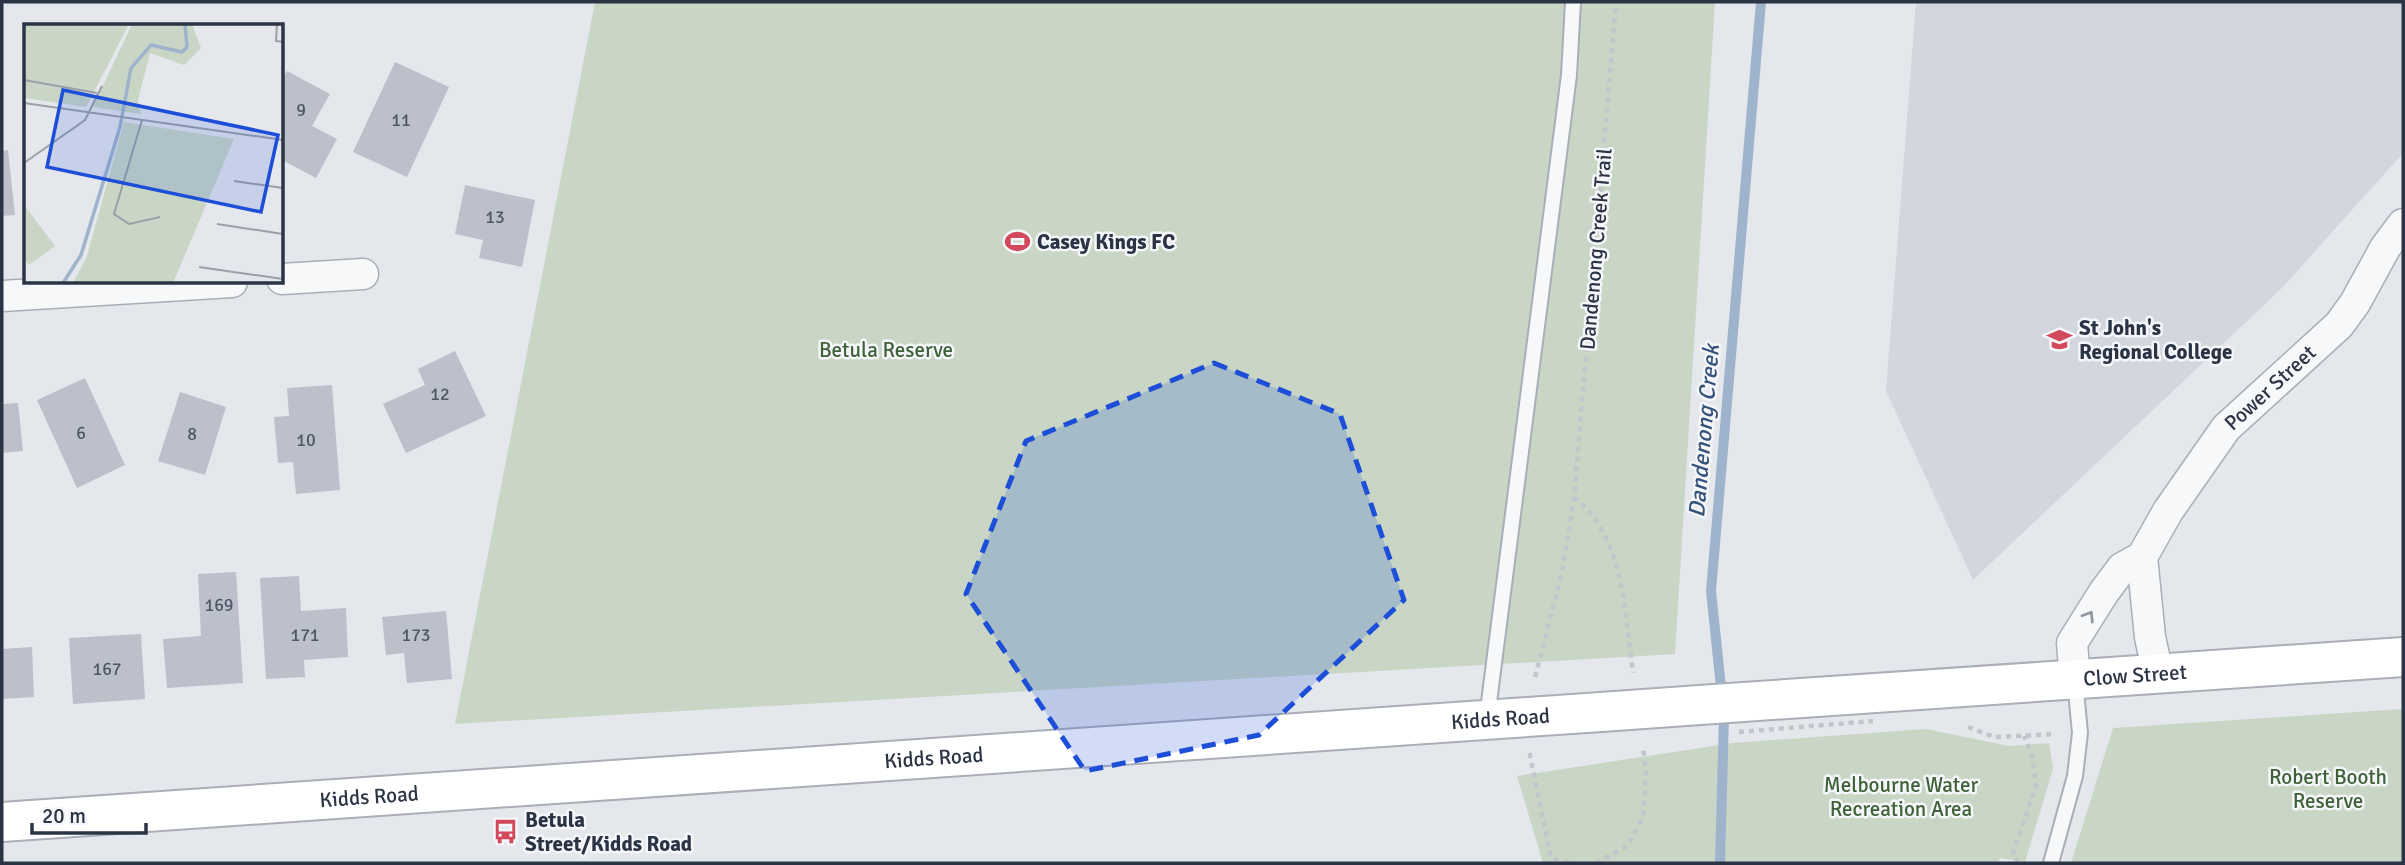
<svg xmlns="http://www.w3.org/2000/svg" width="2405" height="865" font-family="Signika,sans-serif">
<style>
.built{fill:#d2d6de}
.green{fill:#c9d6c5}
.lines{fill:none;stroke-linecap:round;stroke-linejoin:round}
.stream{stroke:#9fb4cc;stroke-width:10}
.building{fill:#bbc0ca}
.service-casing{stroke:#a9aeb7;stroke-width:18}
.minor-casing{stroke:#a9aeb7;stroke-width:33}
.secondary-casing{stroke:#a9aeb7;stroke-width:42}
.path{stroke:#c2c5cb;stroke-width:4.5;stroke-dasharray:5 5;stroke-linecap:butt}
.service{stroke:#f7f8fa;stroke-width:14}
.minor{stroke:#f7f8fa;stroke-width:30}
.secondary{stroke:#fff;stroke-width:38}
.secondary-bridge-casing{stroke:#a9aeb7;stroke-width:42;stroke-linecap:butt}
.path-bridge{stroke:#c2c5cb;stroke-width:4.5;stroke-dasharray:5 5;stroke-linecap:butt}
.secondary-bridge{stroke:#fff;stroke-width:38}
.oneway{stroke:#9196a0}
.marked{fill:#1d4ed8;fill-opacity:0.2;stroke:#1d4ed8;stroke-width:5;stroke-dasharray:14 9;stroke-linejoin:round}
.labels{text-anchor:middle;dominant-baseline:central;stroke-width:5;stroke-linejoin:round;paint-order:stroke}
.number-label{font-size:18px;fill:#4f5766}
.poi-label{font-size:21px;font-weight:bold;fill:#2b3445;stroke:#f4f6f9;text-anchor:start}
.street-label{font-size:21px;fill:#2b3445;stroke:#f4f6f9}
.park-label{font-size:21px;fill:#3f6138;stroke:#f4f6f9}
.water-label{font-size:23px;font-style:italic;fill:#34527a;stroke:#f4f6f9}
.inset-river{fill:none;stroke:#9fb4cc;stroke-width:3.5}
.inset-road{fill:none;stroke:#9a9fa9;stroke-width:2}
.view{fill:#1d4ed8;fill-opacity:0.15;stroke:#1d4ed8;stroke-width:3.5}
.inset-edge{fill:none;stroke:#2b3445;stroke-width:3.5}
</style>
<rect width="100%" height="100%" fill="#e4e7ec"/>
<path class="built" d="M1916,2H2403V153L2281,289L1973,580L1886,391Z"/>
<path class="green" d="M595,2H1715L1675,654L455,724Z
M2403,709V863H2071L2113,728Z
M1926,729L2009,746L2049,743L2053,769L2025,862L2000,858L1998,863H1543L1517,776L1733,743Z"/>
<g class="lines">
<path class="stream" d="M1720,863L1724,716L1711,591L1761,2"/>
</g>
<path class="building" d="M395,62L449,87L407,177L353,152Z
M287,71L330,94L312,126L337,139L316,178L282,160V80Z
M8,150L15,215L2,216V151Z
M465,185L535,200L522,267L479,258L483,240L455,234Z
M455,351L486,416L406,453L383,404L425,385L418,369Z
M85,378L125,465L77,488L37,400Z
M332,385L340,490L296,494L293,462L278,463L274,417L289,416L287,388Z
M180,392L226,407L205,475L158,461Z
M18,403L23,451L2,453V404Z
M236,572L243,683L167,688L163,639L201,636L198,574Z
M299,576L301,611L346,608L348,657L304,660L305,677L266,679L260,578Z
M446,611L452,679L407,683L404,653L386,655L382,617Z
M141,634L145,699L73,704L69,638Z
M32,647L34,697L2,699V649Z"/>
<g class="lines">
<defs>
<path id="service" d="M1487,718L1569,75L1573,2
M2051,863L2075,776L2080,733L2075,680"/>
<g id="minor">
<path d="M282,279L363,274"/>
<path d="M2,296L232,282"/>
<path d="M2142,557L2150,637L2158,674"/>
<path id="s1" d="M2075,680L2072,643L2104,592L2122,568L2142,557L2168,511L2226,428L2339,325L2355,303L2385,248L2403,224"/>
</g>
<g id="secondary">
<path id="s2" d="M1714,704L2403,657"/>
<path id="s3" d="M2,822L1601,712"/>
</g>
</defs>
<use href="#service" class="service-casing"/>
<use href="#minor" class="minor-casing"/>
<use href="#secondary" class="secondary-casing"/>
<path class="path" d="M1574,497C1625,538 1625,614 1633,673
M1535,677L1562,573L1574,497L1616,2
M1968,727L1994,737L2056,734
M1532,755H1530L1551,858L1571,863
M1596,863L1627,846L1643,817L1646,773L1643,748
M2018,863L2013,853L2036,786L2032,755L2024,736"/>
<use href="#service" class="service"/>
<use href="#minor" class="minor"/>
<use href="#secondary" class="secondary"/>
<defs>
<path id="secondary-bridge" d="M1601,712L1714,704"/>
</defs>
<use href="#secondary-bridge" class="secondary-bridge-casing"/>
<path class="path-bridge" d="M1739,732L1873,721"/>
<use href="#secondary-bridge" class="secondary-bridge"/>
</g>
<defs><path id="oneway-chevron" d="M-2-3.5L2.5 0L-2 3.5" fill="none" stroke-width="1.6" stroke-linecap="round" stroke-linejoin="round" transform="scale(1.75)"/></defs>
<use class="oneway" href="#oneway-chevron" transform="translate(2089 616) rotate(-58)"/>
<path class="marked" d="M1214,363L1340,414L1404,600L1259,735L1085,771L966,594L1026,441Z"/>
<defs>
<symbol id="stadium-bare" viewBox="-9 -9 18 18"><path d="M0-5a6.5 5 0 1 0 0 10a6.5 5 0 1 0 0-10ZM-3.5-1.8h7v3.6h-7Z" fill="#d1495b" stroke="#f4f6f9" stroke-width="2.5" paint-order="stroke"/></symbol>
<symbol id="school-bare" viewBox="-9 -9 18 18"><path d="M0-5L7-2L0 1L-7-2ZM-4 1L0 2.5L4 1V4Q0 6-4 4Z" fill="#d1495b" stroke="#f4f6f9" stroke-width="2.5" paint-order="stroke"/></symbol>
<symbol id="bus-bare" viewBox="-9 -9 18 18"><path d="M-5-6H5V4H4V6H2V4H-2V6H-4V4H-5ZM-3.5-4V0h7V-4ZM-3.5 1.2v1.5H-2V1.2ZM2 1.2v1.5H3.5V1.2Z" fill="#d1495b" stroke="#f4f6f9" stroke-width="2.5" paint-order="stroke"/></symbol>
</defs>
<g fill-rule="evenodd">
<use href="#stadium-bare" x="1000" y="224" width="35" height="35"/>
<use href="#school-bare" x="2042" y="322" width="35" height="35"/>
<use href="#bus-bare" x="488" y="814" width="35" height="35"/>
</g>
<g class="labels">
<g class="number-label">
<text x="301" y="110">9</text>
<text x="401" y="120">11</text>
<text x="495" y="217">13</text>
<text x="440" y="394">12</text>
<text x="81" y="433">6</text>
<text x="192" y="434">8</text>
<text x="306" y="440">10</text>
<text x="219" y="605">169</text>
<text x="305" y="635">171</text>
<text x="416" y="635">173</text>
<text x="107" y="669">167</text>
</g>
<g class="poi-label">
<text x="1037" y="242">Casey Kings FC</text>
<text x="2079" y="328">St John's<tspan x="2079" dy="24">Regional College</tspan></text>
<text x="525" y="820">Betula<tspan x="525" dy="24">Street/Kidds Road</tspan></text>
</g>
<g class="street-label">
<text transform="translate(1596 249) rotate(-85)">Dandenong Creek Trail</text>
<text stroke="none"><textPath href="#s1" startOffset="364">Power Street</textPath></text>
<text stroke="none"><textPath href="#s2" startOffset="422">Clow Street</textPath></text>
<text stroke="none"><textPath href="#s3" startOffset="1502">Kidds Road</textPath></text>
<text stroke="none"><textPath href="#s3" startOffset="934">Kidds Road</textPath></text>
<text stroke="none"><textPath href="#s3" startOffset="368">Kidds Road</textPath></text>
</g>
<g class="park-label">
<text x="886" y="350">Betula Reserve</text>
<text x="2328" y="777">Robert Booth<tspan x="2328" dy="24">Reserve</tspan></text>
<text x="1901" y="785">Melbourne Water<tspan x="1901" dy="24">Recreation Area</tspan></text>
</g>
<g class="water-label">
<text transform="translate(1704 431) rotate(-85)">Dandenong Creek</text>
</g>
</g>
<g transform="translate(24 24)">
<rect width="259" height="259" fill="#e4e7ec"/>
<path d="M0,0H105L62,83L0,74ZM108,0H168L177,24L160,41L126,29L114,76L117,90L69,83ZM100,98L210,115L149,259H49L63,232ZM0,181L31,222L5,241L0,234Z" fill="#c9d6c5"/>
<path class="inset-river" d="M39,259L57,231L96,103L107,44L127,21L158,28L163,23L161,0"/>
<path class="inset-road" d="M253,0L252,17L259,18M0,56L73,69M0,79L259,116M118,96L90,190L105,200L136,193M0,139L61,96L78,62M210,157L259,164M193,200L259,210M175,243L259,255"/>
<path class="view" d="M39,66L254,111L237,188L23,143Z"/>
<rect width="259" height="259" class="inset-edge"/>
</g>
<rect width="2405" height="865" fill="none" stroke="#2b3445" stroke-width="7"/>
<path d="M32 823v10h114v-10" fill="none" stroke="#2b3445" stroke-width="3.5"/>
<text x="42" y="823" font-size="21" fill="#2b3445" stroke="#f4f6f9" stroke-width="5" paint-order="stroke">20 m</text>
</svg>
